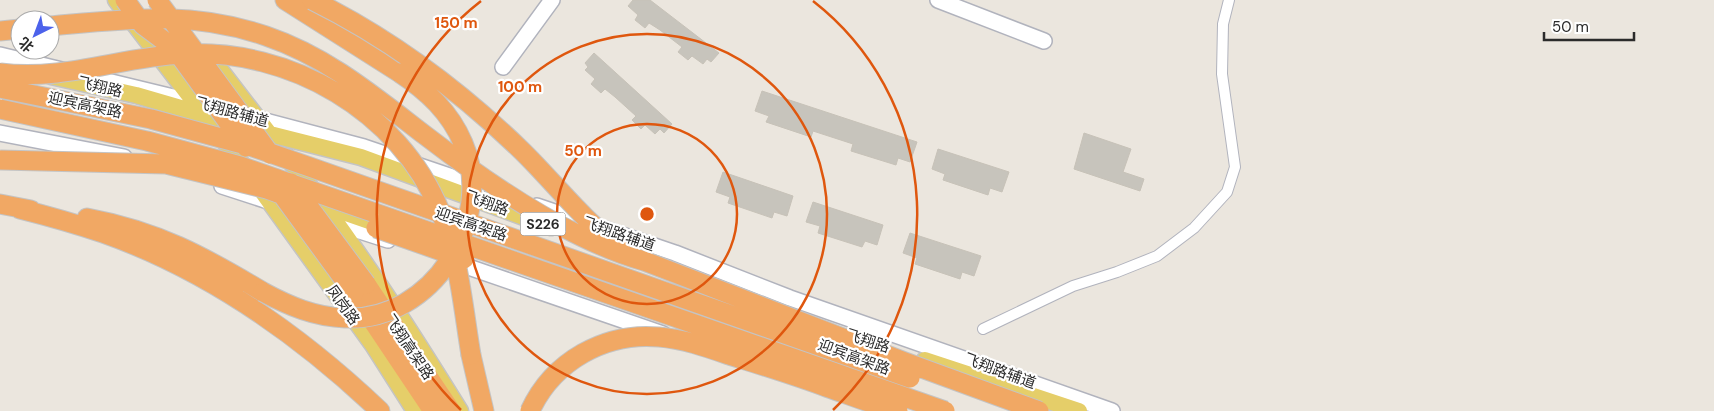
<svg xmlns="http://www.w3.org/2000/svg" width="1714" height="411" font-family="'DM Sans','Noto Sans SC',sans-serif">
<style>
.building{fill:#c7c4bc;stroke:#c7c2b8}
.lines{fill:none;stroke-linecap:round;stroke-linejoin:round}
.street-casing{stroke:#b1b3bd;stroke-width:12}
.secondary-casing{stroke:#b1b3bd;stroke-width:18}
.primary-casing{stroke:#c4c4c4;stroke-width:19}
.highway-casing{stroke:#c4c4c4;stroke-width:21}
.street{stroke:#fff;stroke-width:10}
.secondary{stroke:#fff;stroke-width:15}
.primary{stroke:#e5ce69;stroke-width:16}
.highway{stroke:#f1a864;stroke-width:19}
.highway-bridge-casing{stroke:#c4c4c4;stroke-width:21;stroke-linecap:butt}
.highway-bridge{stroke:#f1a864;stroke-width:19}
.ring{fill:none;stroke:#df570e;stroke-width:2.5}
.labels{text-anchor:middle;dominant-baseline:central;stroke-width:4.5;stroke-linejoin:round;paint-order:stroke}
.shield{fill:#fff;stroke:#6b6b6b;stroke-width:1}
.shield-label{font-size:14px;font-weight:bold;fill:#2b2b2b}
.street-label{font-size:15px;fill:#2b2b2b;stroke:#fff}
.centre{fill:#df570e;stroke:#fff;stroke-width:2.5}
.ring-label{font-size:15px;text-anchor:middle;font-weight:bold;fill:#df570e;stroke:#fff;stroke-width:4.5;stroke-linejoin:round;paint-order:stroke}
</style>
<rect width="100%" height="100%" fill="#ebe6de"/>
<path class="building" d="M633,0H650L719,53L711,62L707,59L703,64L692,56L688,60L678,52L682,47L660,30L649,23L645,28L635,20L638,15L628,6Z
M594,53L672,124L664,133L660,129L655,134L645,125L641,129L632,120L636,116L615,97L605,89L601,93L591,84L595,79L585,70L588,67L585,63Z
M762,91L917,142L910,162L898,158L896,165L851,151L853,144L813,131L811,137L766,122L769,116L755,111Z
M1084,133L1131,149L1123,172L1144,179L1140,191L1074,169Z
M938,149L1009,172L1002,192L990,188L988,195L943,180L945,174L932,169Z
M723,172L793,196L787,216L774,212L772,218L728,203L730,197L716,192Z
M813,202L883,225L877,245L865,241L862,247L818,233L820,226L806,222Z
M910,233L981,256L974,276L962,272L960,279L915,264L917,258L903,253Z"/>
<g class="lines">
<defs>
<path id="street" d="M983,329L1073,286L1117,272L1157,256L1194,228L1227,192L1235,167L1222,74L1223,24L1229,0"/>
<path id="secondary" d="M938,0L1044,41
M0,55L202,104
M503,67L552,0
M250,117L364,147L479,186
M0,133L124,157
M222,186L274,203
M537,206L675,253L790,298L1112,411
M332,222L388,240
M448,260L663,334"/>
<path id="primary" d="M116,0L254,180L373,345L415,411
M211,58L271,136
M51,76L136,95L270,134L361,157L551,227
M287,157C351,238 406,324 460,411
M297,196L389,228
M925,360L1079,411"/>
<path id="highway" d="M285,0L400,73
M0,31L20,29
M0,204L31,210
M20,209C48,216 76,224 103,233C208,270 300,335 380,411
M87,218C157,231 203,256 263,292
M366,284L451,411
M354,293L433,411
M471,355L484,411"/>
</defs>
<use href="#street" class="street-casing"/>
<use href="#secondary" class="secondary-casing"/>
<use href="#primary" class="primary-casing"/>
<use href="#highway" class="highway-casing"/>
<use href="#street" class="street"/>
<use href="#secondary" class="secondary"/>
<use href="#primary" class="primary"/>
<use href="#highway" class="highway"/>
<defs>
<path id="highway-bridge" d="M125,0L143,25L175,49L246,147
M157,0L270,154
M312,0C389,38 460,91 521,150C554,182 582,220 619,246
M50,26C127,19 191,10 266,36C328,57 375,97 426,136C487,183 569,240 644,261L905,362L1039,411
M0,73C65,81 120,57 183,54C290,48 399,111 440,211C459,256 463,307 471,355
M0,88L151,119L250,146L910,378
M0,109L147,141L240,166L945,411
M0,160L166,164L267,189L289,197
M291,183L366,284
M278,189L354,293
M376,228L464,259
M263,292C289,306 315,317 345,318C432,322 496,220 463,143C450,112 427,91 400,73
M530,411C553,361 605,332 659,337C683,339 706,347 729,355C761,365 794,375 826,387C850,395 874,405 898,411"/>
</defs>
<use href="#highway-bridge" class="highway-bridge-casing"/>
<use href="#highway-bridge" class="highway-bridge"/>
</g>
<g class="ring">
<circle cx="647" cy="214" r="90"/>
<circle cx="647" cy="214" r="180"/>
<path d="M461 410A270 270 0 0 1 481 1M813 1A270 270 0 0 1 833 410"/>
</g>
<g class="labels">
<rect class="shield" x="520.5" y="212.5" width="45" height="23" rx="4"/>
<g class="shield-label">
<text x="543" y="224">S226</text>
</g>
<g class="street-label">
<text transform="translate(100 87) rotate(13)">飞翔路</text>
<text transform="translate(85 105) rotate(12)">迎宾高架路</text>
<text transform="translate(232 112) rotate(15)">飞翔路辅道</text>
<text transform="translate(487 203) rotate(20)">飞翔路</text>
<text transform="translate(471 224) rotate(19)">迎宾高架路</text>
<text transform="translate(619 234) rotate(19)">飞翔路辅道</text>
<text transform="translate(343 305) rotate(54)">凤岗路</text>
<text transform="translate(868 341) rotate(18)">飞翔路</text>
<text transform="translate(409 347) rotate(56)">飞翔高架路</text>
<text transform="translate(854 357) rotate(20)">迎宾高架路</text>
<text transform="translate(1000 371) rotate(20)">飞翔路辅道</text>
</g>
</g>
<circle cx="647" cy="214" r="8" class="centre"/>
<g class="ring-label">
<text x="456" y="28">150 m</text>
<text x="520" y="92">100 m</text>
<text x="583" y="156">50 m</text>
</g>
<g transform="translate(35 35) rotate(222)"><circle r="24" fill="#ffffff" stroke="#aaaaaa"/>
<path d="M0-4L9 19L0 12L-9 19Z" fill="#4c62eb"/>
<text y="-8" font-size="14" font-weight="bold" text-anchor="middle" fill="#2b2b2b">北</text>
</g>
<path d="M1544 32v8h90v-8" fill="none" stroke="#2b2b2b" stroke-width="2.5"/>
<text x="1552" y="32" font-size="15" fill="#2b2b2b" stroke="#ffffff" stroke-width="4" paint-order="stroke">50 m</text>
</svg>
